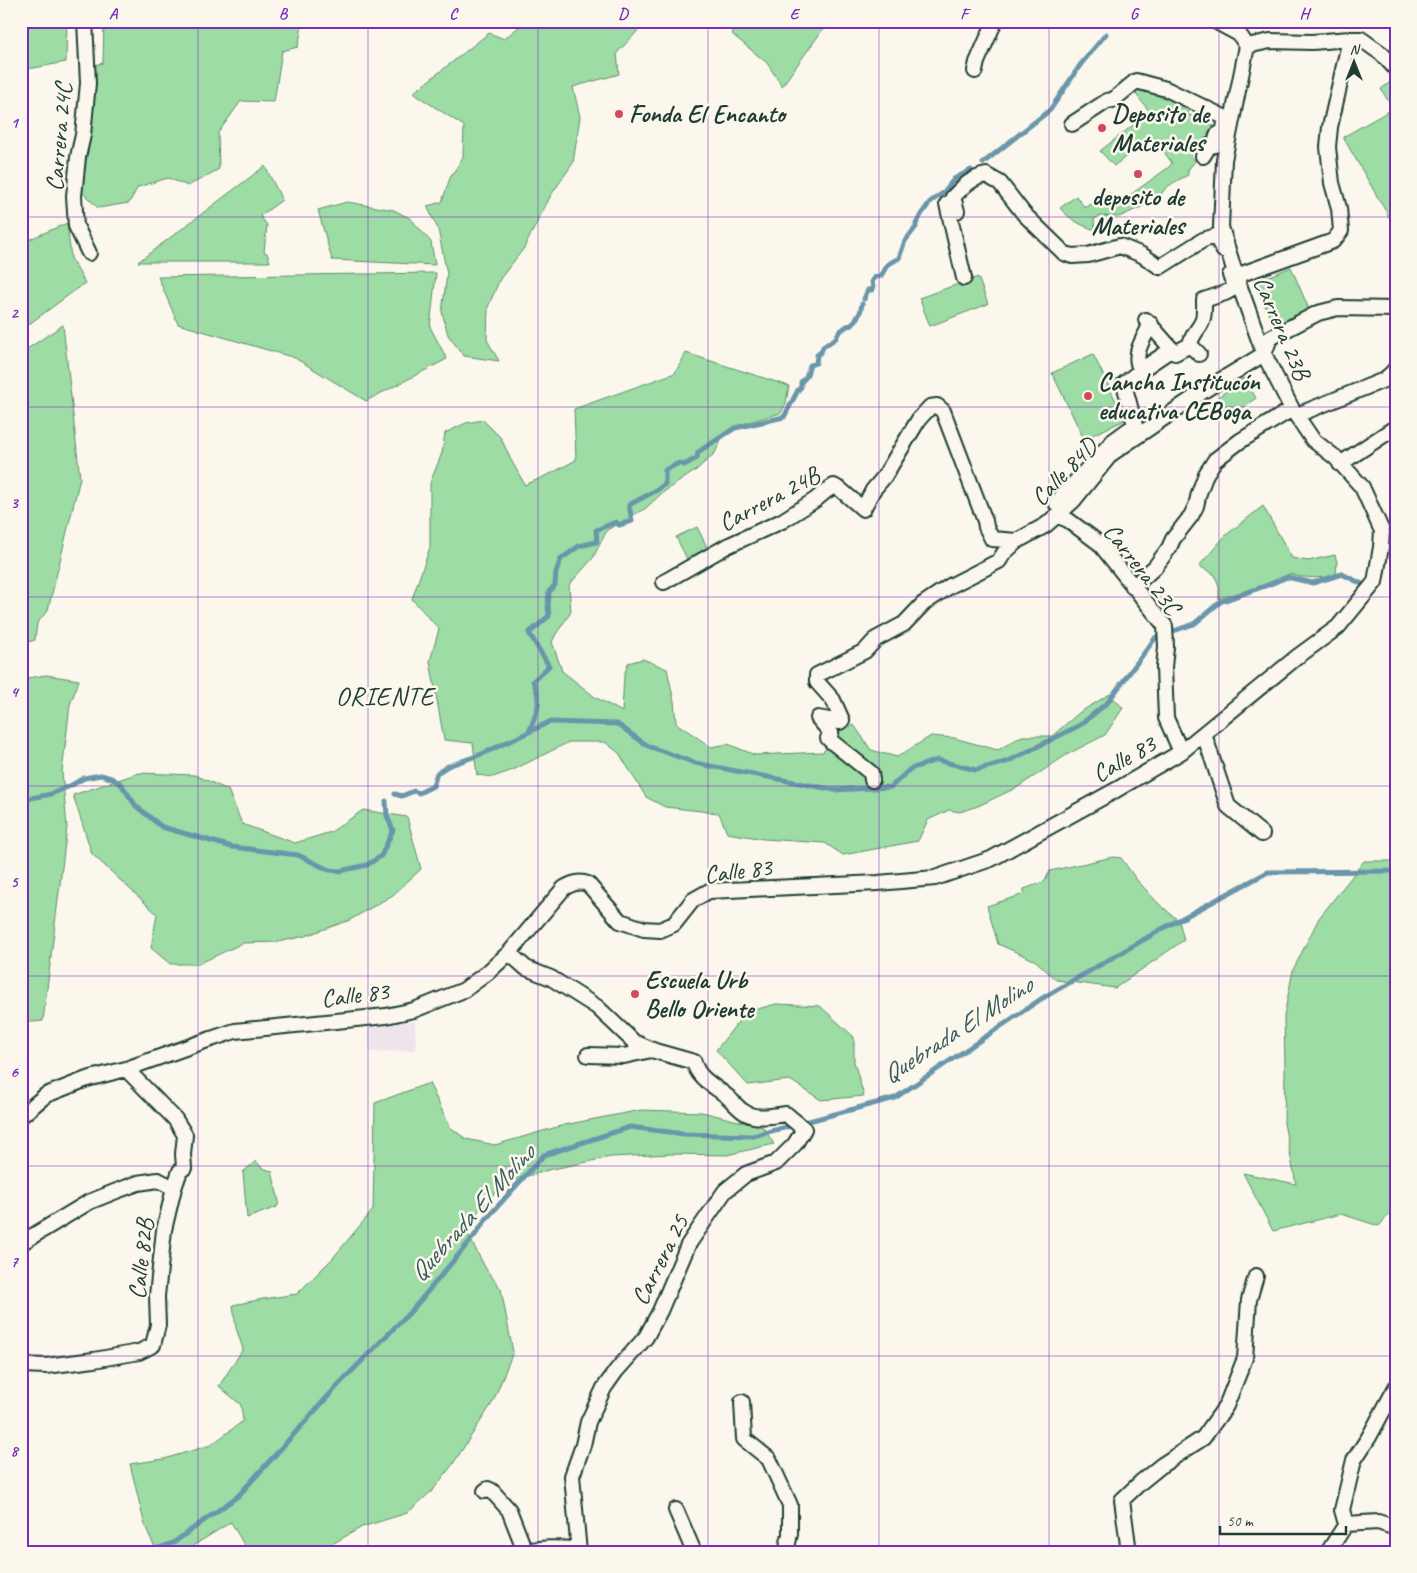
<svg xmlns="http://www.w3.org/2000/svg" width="1417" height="1573" font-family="Caveat,sans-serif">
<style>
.built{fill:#eee4eb}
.green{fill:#9ddca4;stroke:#5e8c6c}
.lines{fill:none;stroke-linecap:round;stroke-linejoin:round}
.stream{stroke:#6a96ab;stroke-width:5}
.street-casing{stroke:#1f3d34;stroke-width:18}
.street{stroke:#fbf7ec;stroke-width:14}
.grid{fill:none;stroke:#7b2cbf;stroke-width:1;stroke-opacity:0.55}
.poi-dot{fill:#d1495b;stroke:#fbf7ec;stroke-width:2}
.labels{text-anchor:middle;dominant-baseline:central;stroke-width:5;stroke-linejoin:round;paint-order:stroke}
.poi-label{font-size:25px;font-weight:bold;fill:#1f3d34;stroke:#fbf7ec;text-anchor:start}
.street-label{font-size:25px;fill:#1f3d34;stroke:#fbf7ec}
.neighbourhood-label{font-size:26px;letter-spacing:1px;fill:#1f3d34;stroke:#fbf7ec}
.water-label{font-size:26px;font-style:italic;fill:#385b5c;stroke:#fbf7ec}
.neatline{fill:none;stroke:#7b2cbf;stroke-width:2}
.grid-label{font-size:16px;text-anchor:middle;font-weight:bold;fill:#7b2cbf}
</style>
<rect width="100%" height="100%" fill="#fbf7ec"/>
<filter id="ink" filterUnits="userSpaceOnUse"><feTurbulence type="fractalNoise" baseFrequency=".02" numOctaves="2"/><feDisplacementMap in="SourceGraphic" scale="10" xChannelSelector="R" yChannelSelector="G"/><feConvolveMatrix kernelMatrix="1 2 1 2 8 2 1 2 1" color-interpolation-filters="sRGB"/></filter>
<g filter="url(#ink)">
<path class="built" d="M415,1022L416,1050L369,1052L368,1024Z"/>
<path class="green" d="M21,21H67L66,62L34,68L21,69Z
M104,21H303L298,47L282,51L274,102L241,101L218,133L219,169L188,186L168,178L138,187L129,203L98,208L82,192L94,65L103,63Z
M526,21H647L617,53L619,74L573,87L580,117L573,163L551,195L524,248L500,279L488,307L487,340L499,361L464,356L448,335L442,312L447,274L438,229L427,206L442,202L450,178L463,157L464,126L413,93L489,33L504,39Z
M733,21H829L782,86L767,63L733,35L732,26Z
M1394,79L1396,81V101L1390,104L1381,89Z
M1137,84L1193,106L1187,114C1196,117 1204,122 1214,126L1212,139L1204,147H1196L1188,152L1195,161L1188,170V175C1179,180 1161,187 1160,199L1157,200L1119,217L1099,216L1094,219L1095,230C1081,225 1070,220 1060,208L1076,196L1085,208L1110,193L1119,203L1169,167L1172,163L1154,138L1134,150L1114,166L1100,151L1150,112L1135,93Z
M1396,107V229L1343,137Z
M265,166L282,200L260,216L267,225L264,252L267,253L270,262H138Z
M347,202L394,210L411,219L431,242L435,265L332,260L318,210Z
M67,223L71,258L85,283L21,330V239L28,240Z
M1291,267L1311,314L1275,329L1255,282Z
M436,273L430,327L447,359L366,401L295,358L178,324L158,277Z
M978,277L988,304L930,326L919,298Z
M63,325L80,478L48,610L37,623L35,640L21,644V353Z
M686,353L789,386L786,403L781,413L739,425L724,433L715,453L695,471L662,493L646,508L607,530L593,558L569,585L571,612L556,634L552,642L562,671L595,697L622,712L624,676L628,663L643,659L667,669L674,701L676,723L711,747L728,744L755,755L823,752L838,730L854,725L871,750L897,757L931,736L954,738L998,750L1022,736H1052L1080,712L1110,694L1123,708L1105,735L1068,754L1018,787L978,806L960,812L949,810L928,820L918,841L843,855L825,843L764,839L727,833L719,813L665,807L646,797L619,753L605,742H569L513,770L493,777L477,775L473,743L444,740L430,661L439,629L412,599L430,547V483L442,453L445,433L466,423L483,420L501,438L511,460L525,485L552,473L576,460L574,409L675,373Z
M1093,354L1125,420L1084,439L1052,373Z
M1244,378L1256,398L1228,418L1214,400Z
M1263,506L1292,558L1308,561L1335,555L1337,562L1336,576C1320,578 1305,579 1290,574L1263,585L1219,599V587L1215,575L1199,566L1225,536Z
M697,527L709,551L688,561L676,537Z
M46,675L79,680L70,705L62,772L67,827L43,1021L21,1023V679Z
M139,773L195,775L228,790L242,824L295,843L331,832L363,810L407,817L421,869L393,895L350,920L305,936L278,942L243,943L198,964H170L151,948L157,914L92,854L73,795Z
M1113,857L1121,858L1136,879L1158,903L1179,921L1184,940L1115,988L1056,980L1036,961L998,944L987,906L1024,894V889L1044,882L1050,871Z
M1364,861H1396V1206L1379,1226L1341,1214L1273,1231L1243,1173L1296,1184L1284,1123L1285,1070L1284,1016L1293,970L1319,918Z
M776,1004L820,1006L854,1037V1062L864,1096L821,1100L790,1080L748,1085L716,1050L746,1012Z
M429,1083L450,1127L466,1139L495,1145L564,1125L641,1110L702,1112L763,1127L774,1144L727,1155L672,1154L611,1157L548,1170L504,1183L464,1227L486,1269L501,1289L513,1352L493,1402L453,1464L433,1490L407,1513L362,1527L318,1552H248L231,1522L183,1552H157L145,1526L130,1464L164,1459L211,1445L243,1421L241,1405L219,1386L243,1349L236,1328L233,1305L263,1299L297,1294L332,1259L373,1210L375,1103Z
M256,1161L262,1168L272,1171L279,1202L277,1207L247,1218L243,1172Z"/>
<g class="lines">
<path class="stream" d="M983,163L1050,110L1081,64L1106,34
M923,212L930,202L943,193L954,179L971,170
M864,299L868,290H872L873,288L872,281L875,277L881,276L887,265L899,258L905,241L916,227V224L921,215
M529,732L549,722L617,724L648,746L695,763L835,790L891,787L910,769L937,760L976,770L1009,761L1080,725L1107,703L1156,637L1194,624L1220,602L1268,585L1287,577L1313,583L1342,574L1366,586
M395,794L402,796L414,791L419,793L433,786L437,773L448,766L482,754L529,732C537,711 543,703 533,681L549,666L529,633L549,616L548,607L549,592L555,585L556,572L561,559L579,546L597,542L596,530L616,522L619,525L632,521L629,505L657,490L665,484V470L679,463L684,465L697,458L698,452L735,428L784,417L798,390L801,387V382L806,377L810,365L816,363L817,355L821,352L823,347L836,338L839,332L847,326L852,325L860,313L862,304
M21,800L51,794L70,786L84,778L101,775L111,778L121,784L136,806L162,827L232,847L298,855L329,870L340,871L367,865L381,856L393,830L387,816L386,801
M147,1552L173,1543L238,1496L340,1383L413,1309L475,1235L487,1218L544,1155L630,1127L684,1134L753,1136L895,1098L1041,999L1162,929L1268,872L1396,871"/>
<defs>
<path id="street" d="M85,21L88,83L83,135L78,157L74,196L76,226L89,253
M1247,46L1270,41L1312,42L1350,39H1361L1382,54L1396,69
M975,71L977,62L995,21
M1072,124L1107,101L1113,100L1136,81L1166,89L1224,117L1225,124L1223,132L1217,135L1215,145L1209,146L1203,156
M947,204L964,278
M949,212L957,211L953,197C963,187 971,178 986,175L1000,183L1024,214L1064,253L1072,256L1088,255L1120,246L1142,255L1160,267L1203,240L1216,236L1223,250
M1236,276L1333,241L1341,231L1339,208L1332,183L1328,147L1330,127L1350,39
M1146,320L1175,353L1190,345L1199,354
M1151,324C1144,338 1131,355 1141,370L1172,349
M1190,345C1191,336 1197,331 1201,324C1205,317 1204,307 1204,300L1225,293L1236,287L1230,275
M1297,415L1384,380L1392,373L1396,368
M1340,464L1396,427
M1056,503L1113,441L1135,425L1124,384L1141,370
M1058,516L1068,520L1099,543L1165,626L1166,647L1164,667L1166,718L1181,752
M664,582L727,546L782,521L815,500L826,491L834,486L841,490L863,509L873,490L884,477L919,419L930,407L937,406L943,411L985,521L986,527L992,539L1017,541L1046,525L1073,501L1111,454L1208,388L1264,354L1270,338L1318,313L1338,308L1396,309
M1133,587L1155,567L1169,548L1173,539L1191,516L1196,506L1199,493L1206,474L1215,460L1240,441L1292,409
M1204,734L1228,806L1262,834
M872,780L871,773L832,742L828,738L831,733L818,718L840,722L842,720L833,700L817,682V675L865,651L876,639L904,624L923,604L950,586L999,561L1004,553L1017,541
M509,953L526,968L551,978L597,1007L634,1042L655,1051L694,1062C698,1080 717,1087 729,1098C737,1106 743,1114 754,1116C764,1118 776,1115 786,1114L804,1129L795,1144L776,1163L746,1174L725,1191L688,1245L660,1311L646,1337L616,1371L604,1388L588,1422L583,1445L572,1476L579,1552
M588,1055L624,1056L651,1050
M21,1116L46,1095L87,1079L126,1069L202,1042L235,1031L386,1016L414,1010L464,990L487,973L509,953L564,888C573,883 579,881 588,884L620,921L644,929L660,930L674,924L693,900L709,891L878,883L935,878L991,859L1116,790L1181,752L1297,657L1338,627L1375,582L1381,547L1382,531L1362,487L1336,458L1313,440L1292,409L1264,354L1236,276L1221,227L1224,160L1247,46L1239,34L1215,21
M21,1243L89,1202L114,1192L138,1183L158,1180L174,1188
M21,1365L46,1366L94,1360L139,1352L153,1345L158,1325L157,1296L164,1230L174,1188L180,1171L184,1168L183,1154L185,1135L175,1119L126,1069
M742,1402L744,1439L769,1459L790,1505V1534L786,1552
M485,1491L488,1489L492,1491L509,1510L525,1551
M676,1510L694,1552
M1346,1524L1378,1522L1396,1528
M522,1552C540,1547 559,1548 578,1549
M1129,1552L1122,1500L1141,1482L1162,1465L1203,1438L1226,1406L1245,1358L1249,1300L1256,1276
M1328,1552L1346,1524L1342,1510L1354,1460L1369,1437L1396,1387"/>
</defs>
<use href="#street" class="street-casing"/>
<use href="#street" class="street"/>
</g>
</g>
<path class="grid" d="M198,21V1552M368,21V1552M538,21V1552M708,21V1552M879,21V1552M1049,21V1552M1219,21V1552M21,217H1396M21,407H1396M21,597H1396M21,786H1396M21,976H1396M21,1166H1396M21,1356H1396"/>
<g class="poi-dot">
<circle cx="619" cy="114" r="5"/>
<circle cx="1102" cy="128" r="5"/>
<circle cx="1138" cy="174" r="5"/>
<circle cx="1088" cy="396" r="5"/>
<circle cx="635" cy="994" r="5"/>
</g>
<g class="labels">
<g class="poi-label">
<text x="629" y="114">Fonda El Encanto</text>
<text x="1112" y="114">Deposito de<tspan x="1112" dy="29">Materiales</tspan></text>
<text x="1138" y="197" text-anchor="middle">deposito de<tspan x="1138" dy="29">Materiales</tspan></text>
<text x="1098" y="382">Cancha Institucón<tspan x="1098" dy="29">educativa CEBoga</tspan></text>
<text x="645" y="980">Escuela Urb<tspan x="645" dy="29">Bello Oriente</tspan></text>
</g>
<g class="street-label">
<text transform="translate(59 137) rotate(-85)">Carrera 24C</text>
<text transform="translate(1282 328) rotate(67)">Carrera 23B</text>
<text transform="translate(1064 472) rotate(-46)">Calle 84D</text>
<text transform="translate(769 499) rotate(-28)">Carrera 24B</text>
<text transform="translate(1142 569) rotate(52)">Carrera 23C</text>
<text transform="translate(1124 759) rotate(-30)">Calle 83</text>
<text transform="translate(738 871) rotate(-7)">Calle 83</text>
<text transform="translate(355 995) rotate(-7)">Calle 83</text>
<text transform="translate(141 1259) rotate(-84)">Calle 82B</text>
<text transform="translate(660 1260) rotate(-63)">Carrera 25</text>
</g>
<g class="neighbourhood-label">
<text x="385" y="696">ORIENTE</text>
</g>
<g class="water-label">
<text transform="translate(957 1030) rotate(-33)">Quebrada El Molino</text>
<text transform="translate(472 1213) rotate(-48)">Quebrada El Molino</text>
</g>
</g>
<rect width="1417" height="1573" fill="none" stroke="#fbf7ec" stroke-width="55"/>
<g transform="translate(1354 62)" stroke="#fbf7ec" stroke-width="4" paint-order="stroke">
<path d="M0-4L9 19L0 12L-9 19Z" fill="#1f3d34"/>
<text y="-8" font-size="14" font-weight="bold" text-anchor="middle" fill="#1f3d34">N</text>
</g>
<path d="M1220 1526v8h126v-8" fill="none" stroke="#1f3d34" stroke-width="2.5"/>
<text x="1227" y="1526" font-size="15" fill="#1f3d34" stroke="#fbf7ec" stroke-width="4" paint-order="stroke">50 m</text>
<rect x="28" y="28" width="1362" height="1518" class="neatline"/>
<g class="grid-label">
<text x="113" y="19">A</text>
<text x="283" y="19">B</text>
<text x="453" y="19">C</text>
<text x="623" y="19">D</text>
<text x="794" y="19">E</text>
<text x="964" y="19">F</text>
<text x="1134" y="19">G</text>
<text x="1304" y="19">H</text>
<text x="14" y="128">1</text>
<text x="14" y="318">2</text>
<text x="14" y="508">3</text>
<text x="14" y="697">4</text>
<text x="14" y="887">5</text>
<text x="14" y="1077">6</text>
<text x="14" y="1267">7</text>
<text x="14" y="1456">8</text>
</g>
</svg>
